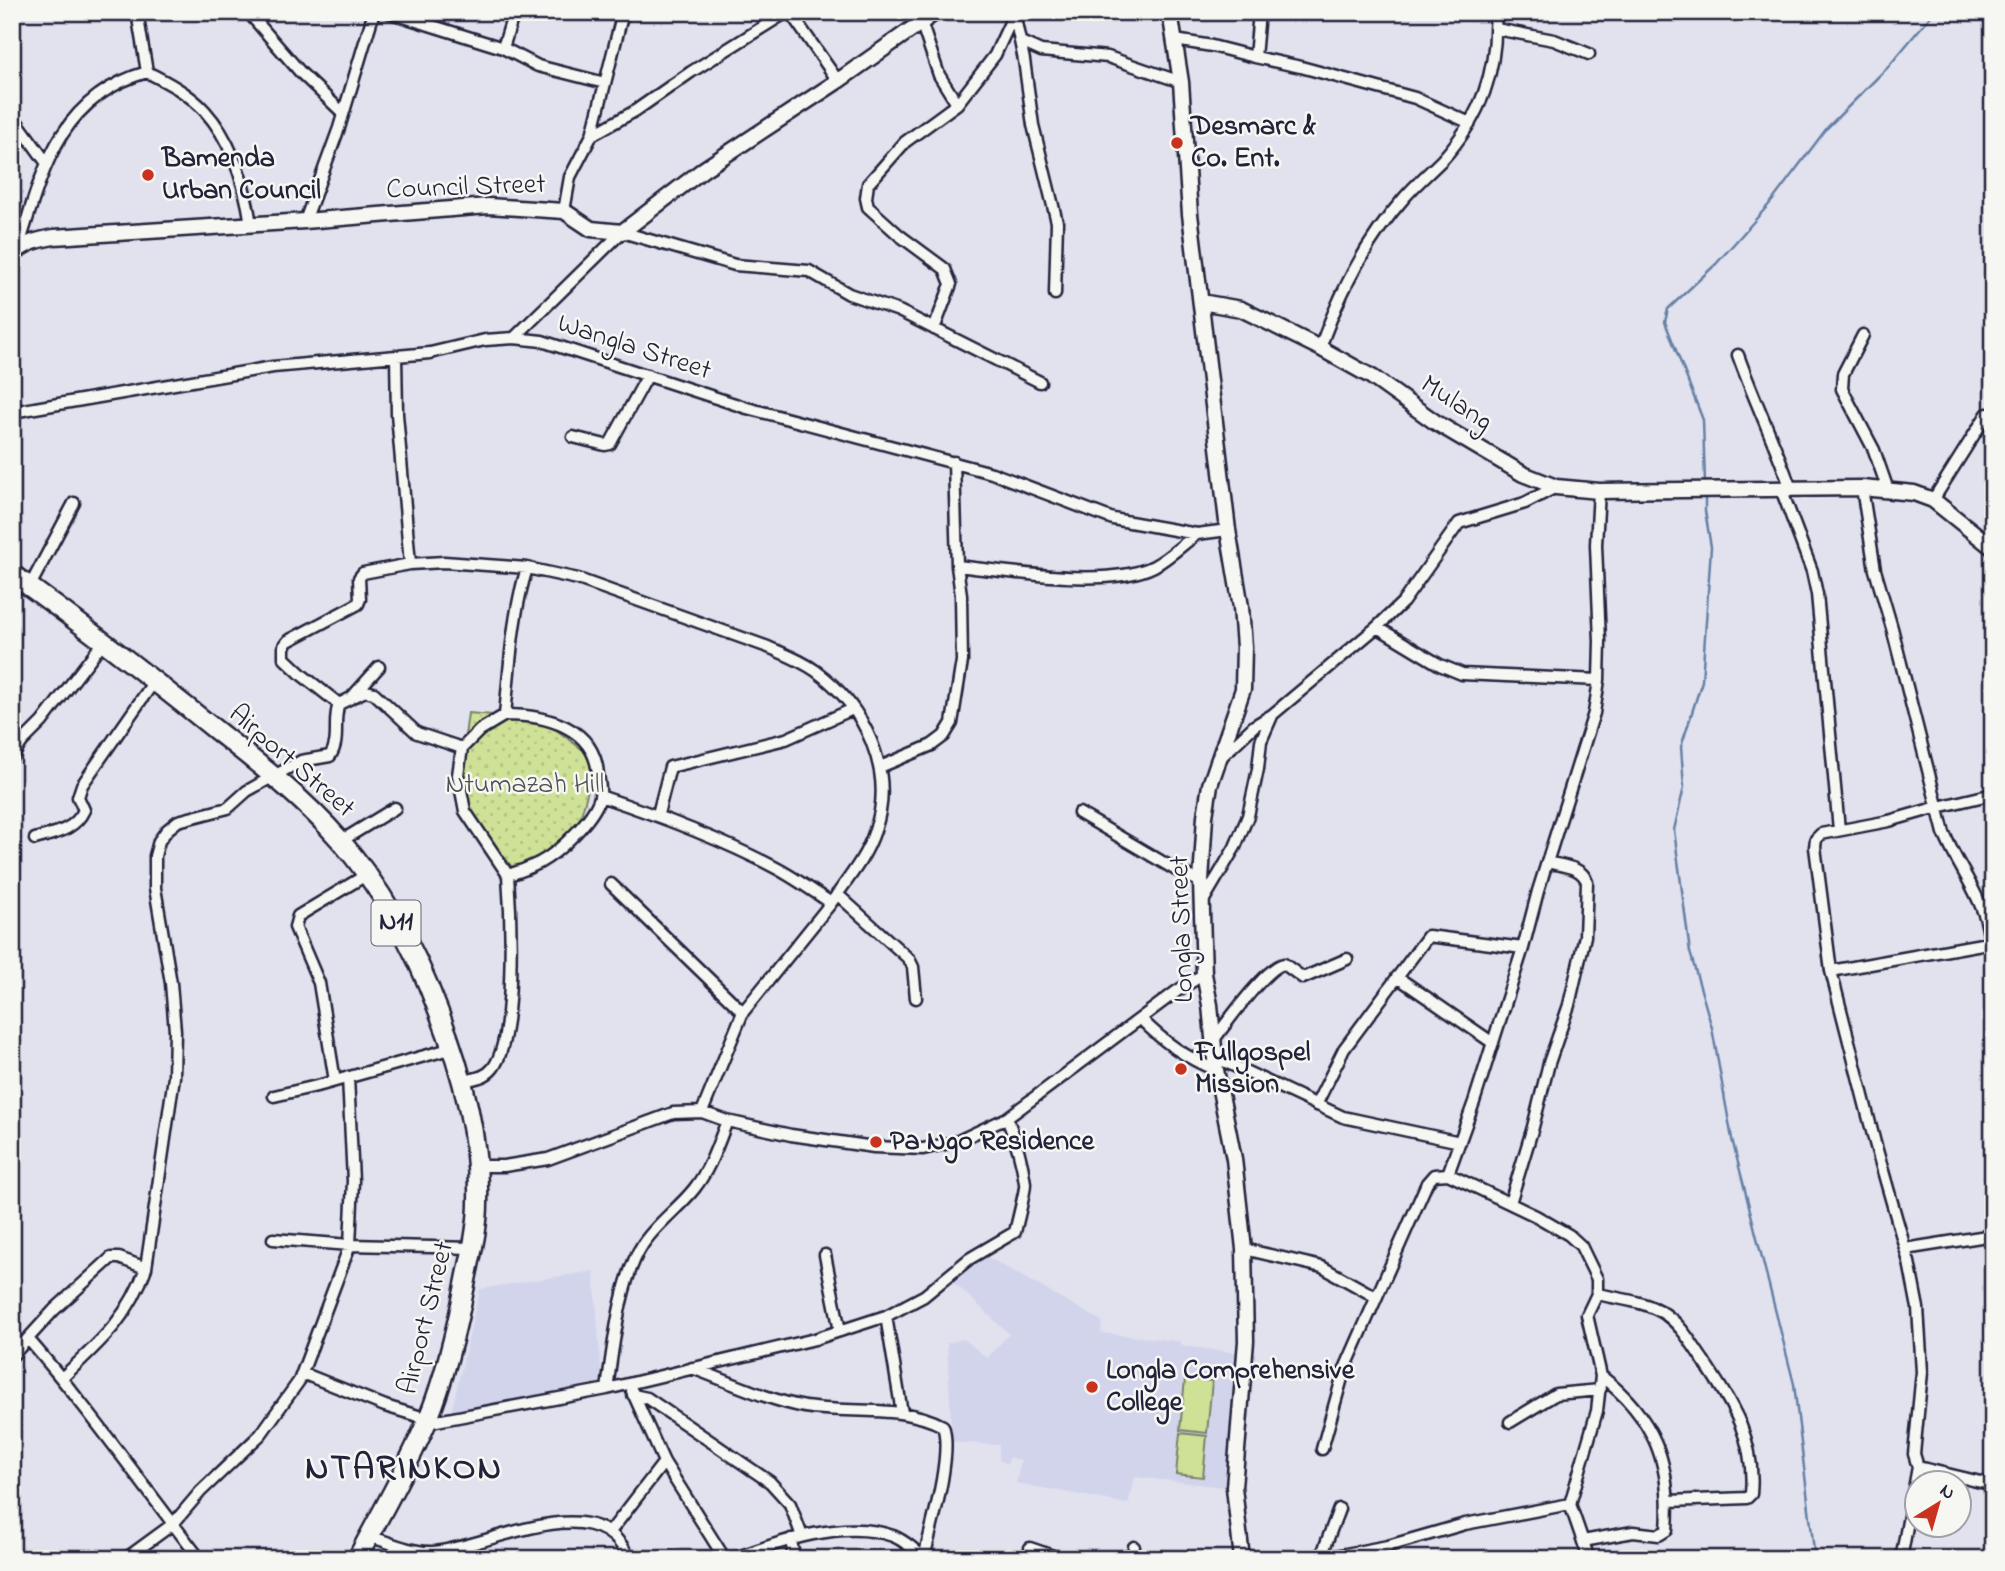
<svg xmlns="http://www.w3.org/2000/svg" width="2005" height="1571" font-family="'Indie Flower',sans-serif">
<style>
.built{fill:#d2d4ec}
.park{fill:url(#park-dots);stroke:#788268;stroke-width:2}
.pitch{fill:#cee196;stroke:#788268;stroke-width:2}
.lines{fill:none;stroke-linecap:round;stroke-linejoin:round}
.stream{stroke:#6680a5;stroke-width:2.5}
.street-casing{stroke:#22223b;stroke-width:15}
.secondary-casing{stroke:#22223b;stroke-width:19}
.highway-casing{stroke:#22223b;stroke-width:23}
.street{stroke:#f6f6f2;stroke-width:10}
.secondary{stroke:#f6f6f2;stroke-width:14}
.highway{stroke:#f6f6f2;stroke-width:18}
.poi-dot{fill:#c8321e;stroke:#f6f6f2;stroke-width:2.5}
.labels{text-anchor:middle;dominant-baseline:central;stroke-width:5;stroke-linejoin:round;paint-order:stroke}
.shield{fill:#f6f6f2;stroke:#626272;stroke-width:2}
.shield-label{font-size:26px;font-weight:bold;fill:#22223b}
.poi-label{font-size:28px;font-weight:bold;fill:#22223b;stroke:#f6f6f2;text-anchor:start}
.street-label{font-size:28px;fill:#22223b;stroke:#f6f6f2}
.park-label{font-size:28px;fill:#4d5252;stroke:#f6f6f2}
.district-label{font-size:35px;font-weight:bold;letter-spacing:2px;fill:#22223b;stroke:#f6f6f2}
</style>
<defs>
<pattern id="park-dots" width="8" height="8" patternUnits="userSpaceOnUse" patternTransform="scale(1.75)"><rect width="8" height="8" fill="#cee196"/><path d="M2 2h.1M6 6h.1" fill="none" stroke="#b1c182" stroke-width="1.8" stroke-linecap="round"/></pattern>
</defs>
<rect width="100%" height="100%" fill="#e1e2ee"/>
<filter id="ink" filterUnits="userSpaceOnUse"><feTurbulence type="fractalNoise" baseFrequency=".0143" numOctaves="2"/><feDisplacementMap in="SourceGraphic" scale="14" xChannelSelector="R" yChannelSelector="G"/><feConvolveMatrix kernelMatrix="1 2 1 2 8 2 1 2 1" color-interpolation-filters="sRGB"/></filter>
<g filter="url(#ink)">
<path class="built" d="M982,1254L1102,1321L1101,1333L1179,1341L1182,1346L1239,1353L1224,1487L1135,1477L1128,1504L1016,1483L1021,1461L1010,1457L1007,1464L999,1460V1445L952,1442L947,1343L964,1339L987,1358L1009,1334L951,1280L977,1262Z
M594,1271L602,1386L451,1413L480,1289Z"/>
<path class="park" d="M468,713L542,719L596,760L577,831L539,862L516,872L466,808L460,774Z"/>
<path class="pitch" d="M1185,1379L1212,1381L1207,1433L1180,1430Z
M1180,1433L1207,1436L1203,1477L1176,1474Z"/>
<g class="lines">
<path class="stream" d="M1705,483L1703,420L1665,322L1668,309L1716,264L1772,201L1827,128L1888,67L1934,12
M1705,494V511L1711,547L1702,681L1681,747L1684,787L1674,830L1690,952L1712,1028L1732,1139L1794,1384L1815,1559"/>
<defs>
<path id="street" d="M137,12L147,72
M248,12L301,73L343,113
M388,12L503,48
M514,12L503,48L538,66L605,83
M790,12L838,81
M1014,13L1024,60L1033,125L1057,222L1055,294
M921,22L939,75L957,104
M1496,29L1554,40L1589,54
M1175,40L1212,46L1255,57L1259,12
M1021,42L1041,51L1108,57L1181,82
M1255,57L1301,67L1415,98L1470,123
M12,115L46,162
M592,135L635,111L691,72L787,12
M564,211L570,177L592,135L623,12
M305,221L339,128L374,12
M18,249C42,171 59,97 147,72C167,82 190,94 205,111C233,142 245,185 251,224
M934,329L951,284L945,269L899,235L868,207L866,198L868,184L905,142L957,104L995,55L1014,14
M1863,335L1843,374L1842,389L1874,450L1888,490
M514,338L622,232L735,265L809,271L849,294L899,311L1040,382
M1320,348C1339,294 1366,241 1404,198C1416,184 1429,173 1442,160C1481,117 1498,71 1495,12
M1738,355C1754,400 1775,443 1791,489
M396,356L397,414L410,564
M12,412L273,367L430,353L485,340L514,338L542,341L747,408L992,473L1113,519L1197,534L1228,530
M573,437L605,445L610,444L648,375
M1862,488L1875,570L1892,628L1944,833C1955,861 1974,885 1984,914C1990,931 1991,950 1993,969
M1781,489L1812,571L1817,594L1839,830
M1933,500L1987,414
M957,566C1007,571 1109,589 1154,566C1169,558 1183,544 1197,534
M30,586L74,503
M1377,627L1440,665L1462,674L1599,680
M355,696L365,691L374,693L417,733L462,748
M339,704L302,675L284,658V646L288,641L358,604L360,599L359,578L363,573L410,564L444,562L527,568L578,579L768,647C784,654 801,660 816,671C864,706 896,771 875,830C866,858 847,880 831,903
M505,715C546,715 595,727 598,775C599,781 601,790 600,797C594,819 558,853 539,863C529,868 519,872 508,875L465,811L458,775L462,748L480,730Z
M505,715C510,665 512,616 527,568
M1222,756L1254,726L1272,715L1377,627L1403,602L1459,523L1525,503L1556,487
M12,757L22,742L42,722L103,642
M880,767L932,745L944,736L952,723L962,661L961,595L957,566L954,462
M1993,794L1938,807L1889,821L1821,834L1816,839L1815,847L1831,971L1875,1143L1909,1262L1918,1308L1922,1372L1914,1454L1918,1467L1993,1485
M600,796C660,816 719,838 776,868C795,878 813,891 831,903L743,1012L702,1112
M1079,813L1176,870L1201,882
M658,814L670,767L786,739L853,709
M35,839C55,833 75,830 84,810L78,797L82,785L155,680
M341,841L395,808
M611,884L743,1012
M837,894L909,959L913,967L916,998
M1202,903L1235,847L1248,816L1258,769L1261,741L1272,716
M1831,971L1993,942
M1397,977L1493,1043
M1141,1019C1163,1042 1186,1058 1216,1070
M1213,1041C1225,1025 1267,966 1284,964L1303,978L1347,959
M1215,1057L1343,1117L1460,1142
M335,1081L319,983L295,927L298,916L366,875
M464,1081C475,1078 485,1078 493,1068C516,1039 511,915 508,875
M274,1096L321,1085L453,1048
M1316,1105L1344,1049L1428,936L1523,948L1538,891L1594,713L1599,680L1600,641L1596,545L1599,491
M477,1166H504L548,1159L673,1113L702,1112L727,1121L791,1135L874,1147L923,1149L958,1141L1007,1118L1177,991L1204,974
M1448,1174L1474,1102L1523,948
M1510,1203L1533,1127L1549,1063L1569,1005L1585,936L1587,882C1582,866 1561,866 1547,862
M273,1239L350,1245L473,1248
M1244,1249L1322,1267L1376,1297
M1905,1249L1993,1235
M825,1255L840,1331
M1597,1294C1620,1299 1645,1301 1665,1314C1682,1326 1691,1343 1703,1360C1732,1404 1756,1439 1751,1494L1747,1498L1669,1501
M886,1316L902,1413
M29,1340C90,1410 143,1486 200,1559
M12,1356L54,1310L111,1258H119L146,1268
M692,1368C728,1381 767,1400 805,1407C849,1414 902,1404 943,1426C953,1454 931,1528 924,1558
M302,1373L385,1406L428,1419
M62,1378C100,1342 128,1319 146,1268L174,1077L175,1031L171,983L155,888V856L159,841L167,830L178,821L228,808L247,791L301,761L330,756C341,740 332,721 339,704L351,698L379,667
M607,1389C613,1348 620,1278 643,1244C657,1223 679,1208 694,1189C710,1169 718,1144 727,1121
M632,1391L664,1462L725,1559
M633,1395L647,1398L770,1482L790,1504L802,1536
M1510,1422L1556,1394L1600,1390
M426,1423L607,1389L815,1339L886,1316L924,1296L969,1259L1015,1232C1017,1224 1026,1187 1025,1183C1022,1160 1016,1140 1007,1118
M1322,1449L1344,1371L1427,1183L1434,1175L1448,1174L1536,1216L1569,1235L1581,1246L1597,1279V1294L1587,1315L1601,1376
M610,1532L664,1462
M369,1536C388,1542 412,1553 432,1552C486,1549 599,1483 629,1559
M791,1539L794,1559
M1583,1541L1633,1532L1659,1535L1667,1530C1672,1463 1654,1417 1601,1376L1597,1411L1570,1504L1589,1559
M1030,1548L1062,1559
M1321,1557L1339,1509
M125,1559L173,1524L201,1491L261,1434L299,1381L350,1245L353,1181L348,1077
M460,1559L467,1547
M732,1559C779,1542 844,1518 893,1536C905,1541 915,1550 925,1559
M1133,1559L1134,1547
M1319,1559L1388,1546L1465,1524L1570,1504
M1901,1559L1918,1467
M1988,1559L1993,1546"/>
<path id="secondary" d="M1170,12L1181,82L1190,214L1228,530L1241,607L1244,647L1243,689L1210,785L1205,816L1201,882L1204,974L1210,1005L1216,1070L1234,1159L1244,1249L1246,1341L1234,1487L1242,1559
M12,256C24,243 37,240 54,237L305,221L488,206L564,211L591,229L622,232L704,169L838,81L936,12
M1201,302L1241,309L1320,348L1372,377L1435,422L1523,474L1556,487L1599,491L1862,488L1914,493L1933,500L1993,548"/>
<path id="highway" d="M12,574C82,624 150,677 217,731C260,765 303,798 339,839C382,888 415,949 438,1010C462,1071 480,1137 478,1203C478,1229 471,1255 466,1280C457,1327 446,1375 428,1419C408,1467 381,1513 357,1559"/>
</defs>
<use href="#street" class="street-casing"/>
<use href="#secondary" class="secondary-casing"/>
<use href="#highway" class="highway-casing"/>
<use href="#street" class="street"/>
<use href="#secondary" class="secondary"/>
<use href="#highway" class="highway"/>
</g>
</g>
<g class="poi-dot">
<circle cx="1177" cy="143" r="7"/>
<circle cx="148" cy="175" r="7"/>
<circle cx="1181" cy="1069" r="7"/>
<circle cx="876" cy="1142" r="7"/>
<circle cx="1092" cy="1387" r="7"/>
</g>
<g class="labels">
<rect class="shield" x="371.5" y="900.5" width="49" height="45" rx="5"/>
<g class="shield-label">
<text x="396" y="923">N11</text>
</g>
<g class="poi-label">
<text x="1191" y="127">Desmarc &amp;<tspan x="1191" dy="32">Co. Ent.</tspan></text>
<text x="162" y="159">Bamenda<tspan x="162" dy="32">Urban Council</tspan></text>
<text x="1195" y="1053">Fullgospel<tspan x="1195" dy="32">Mission</tspan></text>
<text x="890" y="1142">Pa Ngo Residence</text>
<text x="1106" y="1371">Longla Comprehensive<tspan x="1106" dy="32">College</tspan></text>
</g>
<g class="street-label">
<text transform="translate(466 188) rotate(-2)">Council Street</text>
<text transform="translate(634 348) rotate(18)">Wangla Street</text>
<text transform="translate(1456 404) rotate(33)">Mulang</text>
<text transform="translate(291 762) rotate(41)">Airport Street</text>
<text transform="translate(1183 929) rotate(-92)">Longla Street</text>
<text transform="translate(427 1318) rotate(-76)">Airport Street</text>
</g>
<g class="park-label">
<text x="525" y="785">Ntumazah Hill</text>
</g>
<g class="district-label">
<text x="404" y="1469">NTARINKON</text>
</g>
</g>
<rect width="2005" height="1571" fill="none" stroke="#f6f6f2" stroke-width="42"/>
<rect x="21" y="21" width="1963" height="1529" fill="none" stroke="#22223b" stroke-width="2.5" filter="url(#ink)"/>
<g transform="translate(1938 1504) rotate(37)"><circle r="33" fill="#f6f6f2" stroke="#a1a1a9" stroke-width="2"/>
<path d="M0-5L12 26L0 18L-12 26Z" fill="#c8321e"/>
<text y="-10" font-size="19" font-weight="bold" text-anchor="middle" fill="#22223b">N</text>
</g>
</svg>
